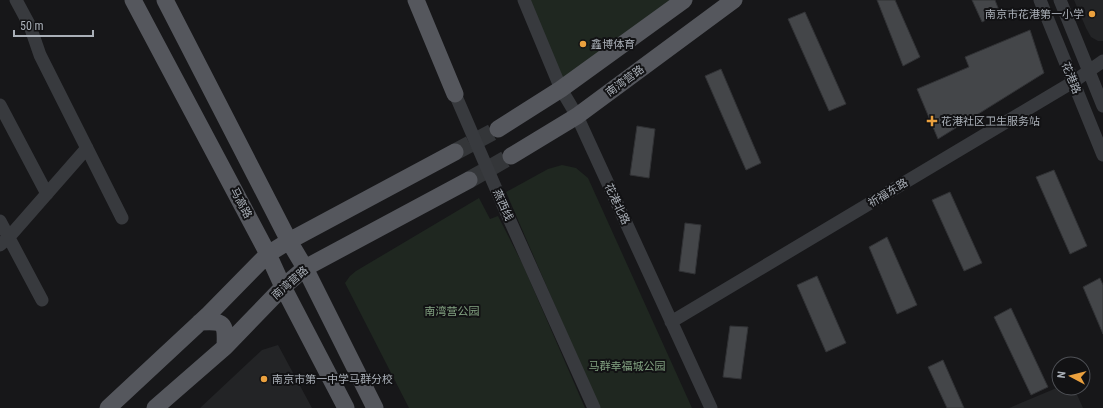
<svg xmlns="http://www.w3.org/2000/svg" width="1103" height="408" font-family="'Roboto Condensed','Noto Sans SC',sans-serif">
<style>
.built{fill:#232426}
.green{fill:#1f2720}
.building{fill:#444649;stroke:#313235}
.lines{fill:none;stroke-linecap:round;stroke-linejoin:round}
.major-tunnel{stroke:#343639;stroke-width:17;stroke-dasharray:17 8;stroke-linecap:butt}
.minor{stroke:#383a3e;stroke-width:13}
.major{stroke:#55575d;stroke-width:17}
.poi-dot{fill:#eba13e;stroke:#121214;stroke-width:1.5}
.labels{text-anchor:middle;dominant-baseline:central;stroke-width:4;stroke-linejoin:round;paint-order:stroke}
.poi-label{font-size:11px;fill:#aab0b8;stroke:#121214;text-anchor:start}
.street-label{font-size:11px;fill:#aab0b8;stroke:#121214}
.park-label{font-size:11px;fill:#83a382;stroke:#121214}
</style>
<rect width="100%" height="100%" fill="#171719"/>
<path class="built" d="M1074,0H1103V41H1098L1091,37L1086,28Z
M278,345L312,408H200L262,350Z
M1059,387L1074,388L1083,408H1009Z"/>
<path class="green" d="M524,0H684L561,89Z
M562,165L576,168L588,178L692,408H599L506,192L548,169Z
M479,198L490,219L498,216L523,265L585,408H409L345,283L350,276L356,271Z"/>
<path class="building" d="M877,0H895L920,57L903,66Z
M972,0H995L1000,13L982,22Z
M805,12L846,104L829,111L788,19Z
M1030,30L1044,73L938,139L917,89L969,67L965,57Z
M721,69L761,163L746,170L705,76Z
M637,126L655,129L649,178L630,175Z
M1054,170L1087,246L1070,254L1036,177Z
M950,192L982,263L964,271L932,200Z
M685,223L701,225L695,274L679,271Z
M887,237L917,305L897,314L869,247Z
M817,276L846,343L826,352L797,285Z
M1100,278L1103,285V334L1083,287Z
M1011,308L1048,387L1031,395L994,317Z
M730,326L748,327L741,379L723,377Z
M943,360L964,408H947L928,367Z"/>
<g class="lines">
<path class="major-tunnel" d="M455,152L498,129
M469,180L511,156"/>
<path class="minor" d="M16,0L30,26L40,55L122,218
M524,0L561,89L577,116L711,408
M1040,0L1103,155
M1060,0L1103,106
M455,94L503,205L594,408
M0,105L47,194
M0,221L42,300
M0,245L9,237L87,148
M671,322L1073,82L1103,61"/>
<path class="major" d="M133,0L268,254L283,287L346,408
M165,0L289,241L305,268L375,408
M416,0L455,94
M498,129L561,89L684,0
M511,156L577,116L734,0
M200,322C224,321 226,322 225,347
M108,408L209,314L268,254L289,241L455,152
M155,408L225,347L283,287L305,268L469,180"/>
</g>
<g class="poi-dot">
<circle cx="1092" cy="14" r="4"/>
<circle cx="583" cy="44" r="4"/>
<path d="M930 115h4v4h4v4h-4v4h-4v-4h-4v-4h4z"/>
<circle cx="264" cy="379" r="4"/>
</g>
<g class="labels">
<g class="poi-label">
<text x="1084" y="14" text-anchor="end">南京市花港第一小学</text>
<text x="591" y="44">鑫博体育</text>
<text x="941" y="121">花港社区卫生服务站</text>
<text x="272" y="379">南京市第一中学马群分校</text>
</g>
<g class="street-label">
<text transform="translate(1071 78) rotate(68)">花港路</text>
<text transform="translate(625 81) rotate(-36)">南湾营路</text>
<text transform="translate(888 193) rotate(-31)">祈福东路</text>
<text transform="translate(241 203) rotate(62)">马高路</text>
<text transform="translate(617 204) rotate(65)">花港北路</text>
<text transform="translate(503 205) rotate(66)">燕西线</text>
<text transform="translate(290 283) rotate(-41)">南湾营路</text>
</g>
<g class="park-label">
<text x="452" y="311">南湾营公园</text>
<text x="627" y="366">马群幸福城公园</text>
</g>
</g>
<g transform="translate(1071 376) rotate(277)"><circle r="19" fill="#121214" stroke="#4f5156"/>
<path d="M0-3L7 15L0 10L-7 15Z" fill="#eba13e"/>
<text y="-6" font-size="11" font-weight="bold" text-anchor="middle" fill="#aab0b8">N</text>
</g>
<path d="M14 30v6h79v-6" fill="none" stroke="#aab0b8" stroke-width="2"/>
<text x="20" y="30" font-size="12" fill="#aab0b8" stroke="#121214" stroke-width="3" paint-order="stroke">50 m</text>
</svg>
